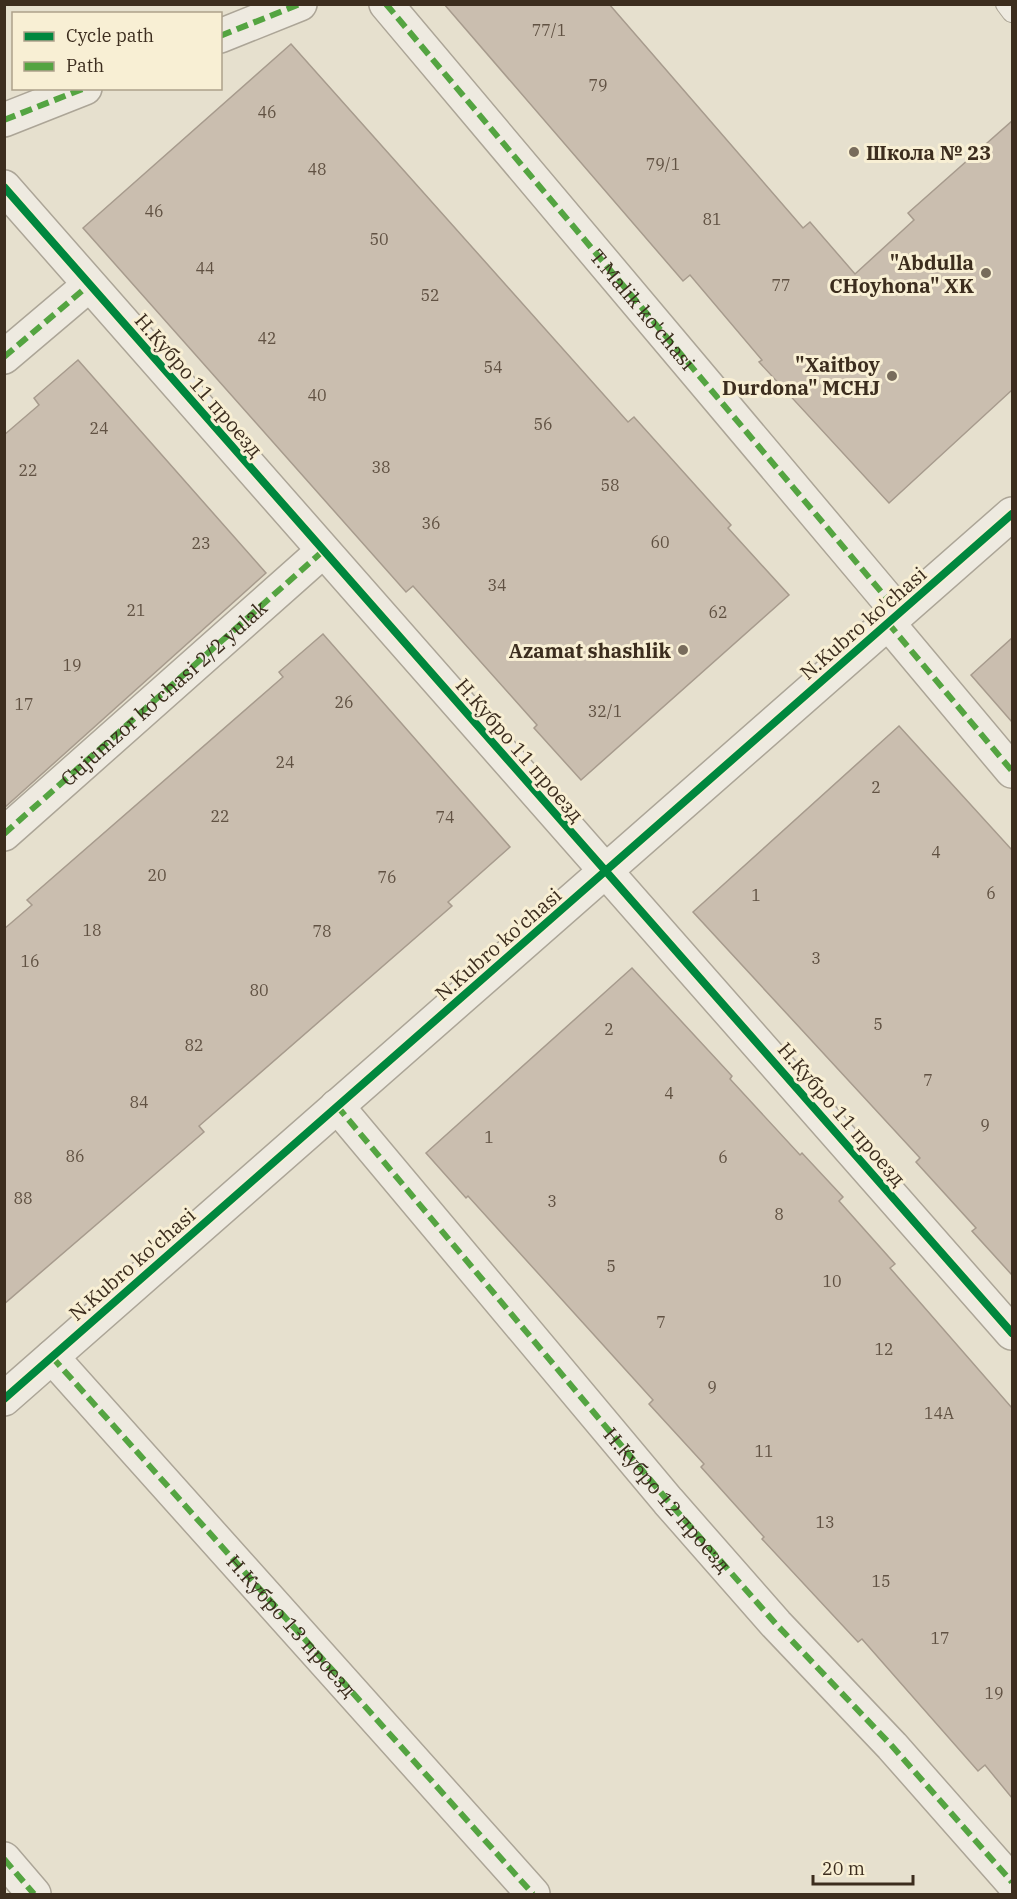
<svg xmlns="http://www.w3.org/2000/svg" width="1017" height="1899" font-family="'IBM Plex Serif',serif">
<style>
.building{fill:#cabeaf;stroke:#a79b8d;stroke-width:1.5}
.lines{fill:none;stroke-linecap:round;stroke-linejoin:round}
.service-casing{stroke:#aca597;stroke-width:22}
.minor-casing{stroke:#aca597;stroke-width:36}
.tertiary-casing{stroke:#aca597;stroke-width:36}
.service{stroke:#eeeae0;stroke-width:20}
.minor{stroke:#eeeae0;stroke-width:33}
.tertiary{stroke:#eeeae0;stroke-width:33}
.quiet{stroke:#54a441;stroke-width:6;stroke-dasharray:12 6;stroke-linecap:butt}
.cycleway-casing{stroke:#f8efd4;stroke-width:11}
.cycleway{stroke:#00873e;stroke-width:8}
.poi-dot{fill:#786c5c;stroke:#f8efd4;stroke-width:2}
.labels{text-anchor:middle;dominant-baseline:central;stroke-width:6;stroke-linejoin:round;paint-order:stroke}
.number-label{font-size:16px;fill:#605142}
.poi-label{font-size:20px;font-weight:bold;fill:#3c2d1e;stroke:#f8efd4;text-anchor:end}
.street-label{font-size:20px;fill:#3c2d1e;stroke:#f8efd4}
</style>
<rect width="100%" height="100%" fill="#e6e0ce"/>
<path class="building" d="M444,4H609L803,228L810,222L855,274L914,220L908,213L1012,121V390L889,503L759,362L762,360L690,275L683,281Z
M291,44L628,422L634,417L731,525L728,528L789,595L581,780L534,728L537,725L413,586L406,592L83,228Z
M78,360L266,573L4,808V435L39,405L34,398Z
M323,634L510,847L448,902L452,906L199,1126L204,1132L4,1304V929L32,905L27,900L283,677L279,672Z
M1012,638V722L971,675Z
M899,726L1012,850V1275L972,1231L976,1228L916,1162L920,1158L693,912Z
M632,968L732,1076L730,1079L800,1155L802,1153L843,1197L839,1201L895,1264L890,1268L1012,1408V1798L985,1765L978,1771L862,1639L858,1642L762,1539L764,1537L701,1467L704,1464L649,1404L653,1400L468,1196L466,1198L426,1153Z"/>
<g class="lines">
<defs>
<path id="service" d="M1006,4L1012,12"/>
<g id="minor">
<path d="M386,4L899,613"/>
<path d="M220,36L300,4"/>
<path d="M4,120L85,88"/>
<path d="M4,187L1012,1333"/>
<path d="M4,357L89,285"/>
<path d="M888,623L1012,771"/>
<path id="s1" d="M4,834L323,551"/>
<path d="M337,1106L668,1501L776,1624L892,1746L1012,1882"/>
<path d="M52,1357L533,1894"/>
<path d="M4,1859L34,1894"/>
</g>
<path id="tertiary" d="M4,1399L1012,514"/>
</defs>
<use href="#service" class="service-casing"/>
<use href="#minor" class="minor-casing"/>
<use href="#tertiary" class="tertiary-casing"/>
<use href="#service" class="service"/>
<use href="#minor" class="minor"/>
<use href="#tertiary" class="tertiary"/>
<g class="quiet">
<path id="s2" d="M386,4L899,613"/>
<path d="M220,36L300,4"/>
<path d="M4,120L85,88"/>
<path d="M4,357L89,285"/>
<path d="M888,623L1012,771"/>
<path d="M4,834L323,551"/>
<path id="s3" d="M337,1106L668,1501L776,1624L892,1746L1012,1882"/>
<path id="s4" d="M52,1357L533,1894"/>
<path d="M4,1859L34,1894"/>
</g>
<defs>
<path id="cycleway" d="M4,187L1012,1333
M4,1399L1012,514"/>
</defs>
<use href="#cycleway" class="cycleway-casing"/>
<use href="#cycleway" class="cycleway"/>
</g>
<g class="poi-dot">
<circle cx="854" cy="152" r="6"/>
<circle cx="986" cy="273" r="6"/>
<circle cx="892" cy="376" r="6"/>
<circle cx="683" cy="650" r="6"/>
</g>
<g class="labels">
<g class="number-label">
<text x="549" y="30">77/1</text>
<text x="598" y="85">79</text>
<text x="267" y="112">46</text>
<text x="663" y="164">79/1</text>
<text x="317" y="169">48</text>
<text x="154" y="211">46</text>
<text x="712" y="219">81</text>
<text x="379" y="239">50</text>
<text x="205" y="268">44</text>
<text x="781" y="285">77</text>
<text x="430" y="295">52</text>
<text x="267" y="338">42</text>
<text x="493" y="367">54</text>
<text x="317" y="395">40</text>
<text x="543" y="424">56</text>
<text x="99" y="428">24</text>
<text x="381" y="467">38</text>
<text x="28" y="470">22</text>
<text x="610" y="485">58</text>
<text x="431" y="523">36</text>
<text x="660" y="542">60</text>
<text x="201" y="543">23</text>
<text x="497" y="585">34</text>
<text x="136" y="610">21</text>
<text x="718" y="612">62</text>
<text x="72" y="665">19</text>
<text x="344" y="702">26</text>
<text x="24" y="704">17</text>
<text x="605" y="711">32/1</text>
<text x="285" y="762">24</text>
<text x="876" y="787">2</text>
<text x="220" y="816">22</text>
<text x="445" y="817">74</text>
<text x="936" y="852">4</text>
<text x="157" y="875">20</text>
<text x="387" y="877">76</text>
<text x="991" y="893">6</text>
<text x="756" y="895">1</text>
<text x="92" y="930">18</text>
<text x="322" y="931">78</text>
<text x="816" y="958">3</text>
<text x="30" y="961">16</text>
<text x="259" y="990">80</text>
<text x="878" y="1024">5</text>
<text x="609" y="1029">2</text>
<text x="194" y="1045">82</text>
<text x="928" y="1080">7</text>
<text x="669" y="1093">4</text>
<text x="139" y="1102">84</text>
<text x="985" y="1125">9</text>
<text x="489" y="1137">1</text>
<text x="75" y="1156">86</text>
<text x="723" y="1157">6</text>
<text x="23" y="1198">88</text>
<text x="552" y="1201">3</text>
<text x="779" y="1214">8</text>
<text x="611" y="1266">5</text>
<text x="832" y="1281">10</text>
<text x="661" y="1322">7</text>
<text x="884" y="1349">12</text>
<text x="712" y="1387">9</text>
<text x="939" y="1413">14A</text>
<text x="764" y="1451">11</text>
<text x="825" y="1522">13</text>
<text x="881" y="1581">15</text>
<text x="940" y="1638">17</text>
<text x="994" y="1693">19</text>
</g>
<g class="poi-label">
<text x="866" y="152" text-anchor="start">Школа № 23</text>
<text x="974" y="262">"Abdulla<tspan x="974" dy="23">CHoyhona" XK</tspan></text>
<text x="880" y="364">"Xaitboy<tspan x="880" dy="23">Durdona" MCHJ</tspan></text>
<text x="671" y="650">Azamat shashlik</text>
</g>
<g class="street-label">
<text stroke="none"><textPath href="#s2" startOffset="399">T.Malik ko'chasi</textPath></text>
<text transform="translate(199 385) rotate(49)">Н.Кубро 11 проезд</text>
<text transform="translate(863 623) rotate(-41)">N.Kubro ko'chasi</text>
<text stroke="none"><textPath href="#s1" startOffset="213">Gujumzor ko'chasi 2/2 yulak</textPath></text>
<text transform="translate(520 750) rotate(49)">Н.Кубро 11 проезд</text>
<text transform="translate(498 944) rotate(-41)">N.Kubro ko'chasi</text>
<text transform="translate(842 1114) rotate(49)">Н.Кубро 11 проезд</text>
<text transform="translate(132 1264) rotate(-41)">N.Kubro ko'chasi</text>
<text stroke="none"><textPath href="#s3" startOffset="514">Н.Кубро 12 проезд</textPath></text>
<text stroke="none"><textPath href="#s4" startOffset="360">Н.Кубро 13 проезд</textPath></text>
</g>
</g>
<rect width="1017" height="1899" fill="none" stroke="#3c2d1e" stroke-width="12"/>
<rect x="12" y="12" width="210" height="78" fill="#f8efd4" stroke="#ada18b" stroke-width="1.5"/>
<rect x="24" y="32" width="30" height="9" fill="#00873e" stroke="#ada18b" stroke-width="1.5"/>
<text x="66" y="42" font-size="18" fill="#3c2d1e">Cycle path</text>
<rect x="24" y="62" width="30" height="9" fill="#54a441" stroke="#ada18b" stroke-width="1.5"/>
<text x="66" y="72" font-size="18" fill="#3c2d1e">Path</text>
<path d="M813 1875v9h100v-9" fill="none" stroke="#3c2d1e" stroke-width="3"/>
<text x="822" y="1875" font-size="18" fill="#3c2d1e" stroke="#f8efd4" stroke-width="4.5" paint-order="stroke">20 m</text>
</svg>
